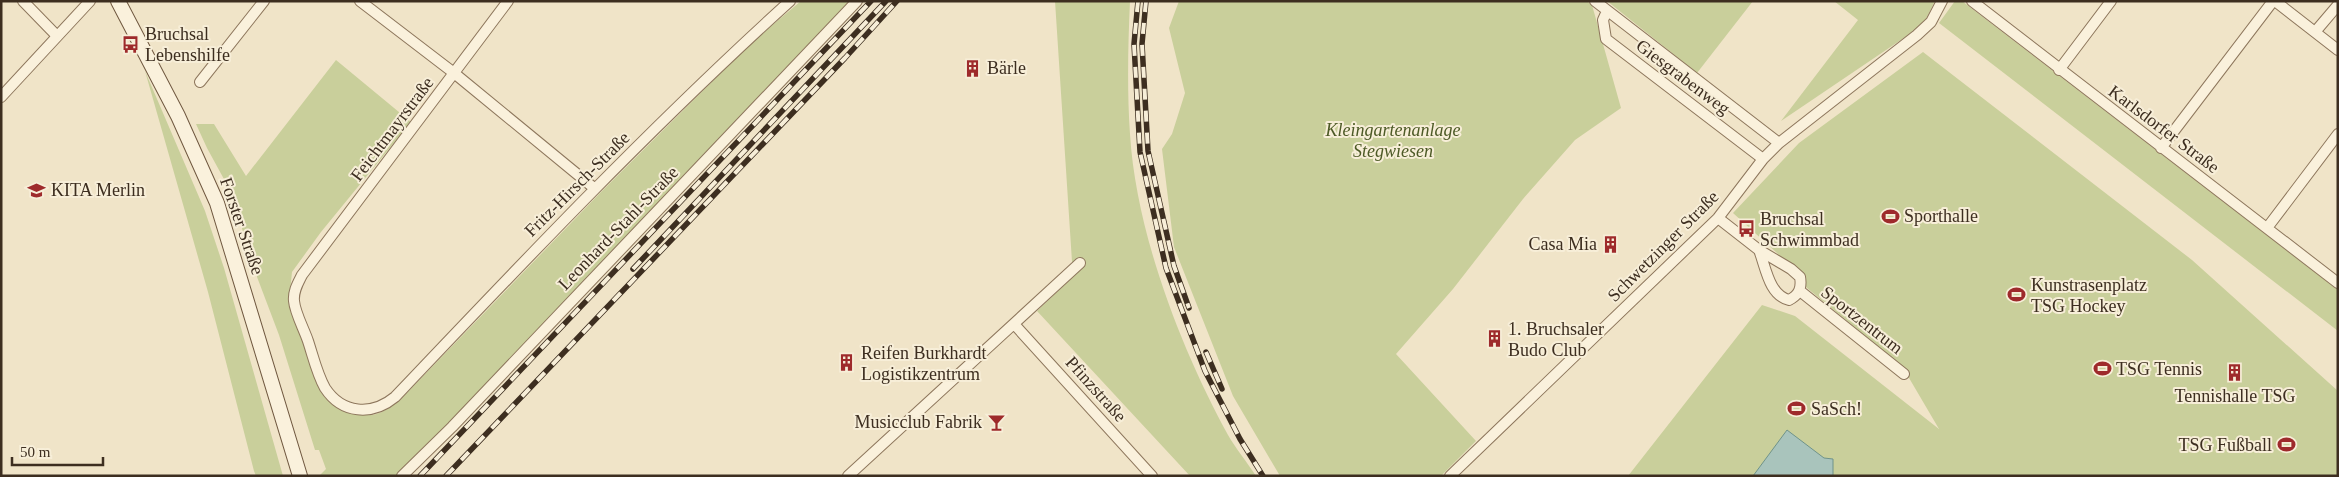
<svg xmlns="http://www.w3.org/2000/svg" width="2339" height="477" font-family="Georgia,serif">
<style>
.green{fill:#c9cf9b}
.water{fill:#a9c4bc;stroke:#6f938a}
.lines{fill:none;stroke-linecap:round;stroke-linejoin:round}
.street-casing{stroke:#8d765c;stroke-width:12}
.secondary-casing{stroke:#6f573f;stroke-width:16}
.street{stroke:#faf1dc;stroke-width:10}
.secondary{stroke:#faf1dc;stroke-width:14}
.rail-casing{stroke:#3d2e20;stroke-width:5.5}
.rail{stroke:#f7eed8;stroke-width:4;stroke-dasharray:11;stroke-linecap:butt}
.labels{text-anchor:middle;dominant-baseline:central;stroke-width:4;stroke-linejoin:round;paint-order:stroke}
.poi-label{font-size:18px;fill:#3d2e20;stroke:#f7eed8;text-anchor:start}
.street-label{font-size:18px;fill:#3d2e20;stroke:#f7eed8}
.park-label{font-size:18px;font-style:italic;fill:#4d5a26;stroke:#f7eed8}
</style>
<rect width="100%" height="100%" fill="#f0e4c8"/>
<path class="green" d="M801,1H863L794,73L575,292L399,474L397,476H319L326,469L319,450H315L279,335L246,248L237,203L207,148L196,124H214L246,176L336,60L411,122L321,232L292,272L289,302L316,380L325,397L334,405L352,413L373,415L382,412L399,401L600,193L751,43Z
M1055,1H1130C1128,45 1127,91 1130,134C1136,233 1181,349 1228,435C1236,449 1247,462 1256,476H1190L1037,311L1073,277Z
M1179,1H1587L1592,5L1621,108L1575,140L1523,199L1453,289L1396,354L1476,441L1441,476H1280L1233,396L1174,247L1162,149L1172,134L1185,93L1169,28Z
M1607,1H1753L1697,73Z
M1834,1H1935L1923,25L1781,121L1858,20Z
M1955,1H1962L2338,290V331L1939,23Z
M1923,52L2192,260L2338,391V476H1628L1762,305L1795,316L1939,429L1902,366L1807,288L1777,253L1733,213L1799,143Z
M145,71L205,211L224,268L283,476H256L254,471L208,292Z"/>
<path class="water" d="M1787,430L1824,458L1833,459V476H1753Z"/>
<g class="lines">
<defs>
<path id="street" d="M23,1L57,36
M360,1L454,73L594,188
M508,1L302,275C298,283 293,291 294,301C295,313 304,329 308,341C313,356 317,374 325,388C342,414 372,416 395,397C523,262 651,127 790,1
M1595,1L1779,143
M1972,1L2338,283
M2275,1L2338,50
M1607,11L1603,20L1606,39L1763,159
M2315,32L2338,5
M2059,70L2111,1
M200,82L264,1
M1,97L90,1
M2161,148L2273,1
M1718,218L1759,250L1791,269L1800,277C1802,288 1799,295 1789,300C1769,295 1766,268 1759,250
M2267,228L2338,134
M1800,291L1904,374
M1014,324L1152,476
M402,476L452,427L857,1
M848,476L1080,263
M1450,476L1718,218L1763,159L1779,143L1917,35L1931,22L1942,1"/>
<path id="secondary" d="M118,1L178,116L217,203L300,476"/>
</defs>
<use href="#street" class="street-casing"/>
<use href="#secondary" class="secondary-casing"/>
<use href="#street" class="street"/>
<use href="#secondary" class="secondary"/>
<defs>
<path id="rail" d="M1138,1L1134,44L1140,152L1166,268L1205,371L1240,439L1263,476
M1146,1L1142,44L1148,151L1174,266L1189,308
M633,269L886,1
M1206,352L1222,389
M420,476L871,1
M446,476L845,58L897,1"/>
</defs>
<use href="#rail" class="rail-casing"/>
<use href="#rail" class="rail"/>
</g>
<defs>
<symbol id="bus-bare" viewBox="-9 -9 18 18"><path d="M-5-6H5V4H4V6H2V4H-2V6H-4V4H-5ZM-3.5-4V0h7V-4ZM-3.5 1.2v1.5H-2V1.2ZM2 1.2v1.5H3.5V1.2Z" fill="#9e2a2b" stroke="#f7eed8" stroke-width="2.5" paint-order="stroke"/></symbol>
<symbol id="building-bare" viewBox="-9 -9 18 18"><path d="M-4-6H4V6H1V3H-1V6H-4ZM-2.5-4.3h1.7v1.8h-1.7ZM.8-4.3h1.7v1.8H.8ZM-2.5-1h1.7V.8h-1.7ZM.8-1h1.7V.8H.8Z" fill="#9e2a2b" stroke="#f7eed8" stroke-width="2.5" paint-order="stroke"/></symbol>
<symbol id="school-bare" viewBox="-9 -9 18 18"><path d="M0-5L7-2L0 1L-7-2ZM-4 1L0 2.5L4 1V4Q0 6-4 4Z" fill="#9e2a2b" stroke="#f7eed8" stroke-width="2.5" paint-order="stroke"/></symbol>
<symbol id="stadium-bare" viewBox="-9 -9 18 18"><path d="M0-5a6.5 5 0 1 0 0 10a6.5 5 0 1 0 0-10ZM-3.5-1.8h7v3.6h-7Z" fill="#9e2a2b" stroke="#f7eed8" stroke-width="2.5" paint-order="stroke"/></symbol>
<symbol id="bar-bare" viewBox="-9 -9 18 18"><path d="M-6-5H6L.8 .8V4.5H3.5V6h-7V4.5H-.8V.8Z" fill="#9e2a2b" stroke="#f7eed8" stroke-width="2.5" paint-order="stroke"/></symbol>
</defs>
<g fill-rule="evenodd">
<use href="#bus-bare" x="118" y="32" width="25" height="25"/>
<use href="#building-bare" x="960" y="56" width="25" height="25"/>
<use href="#school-bare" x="24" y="178" width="25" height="25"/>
<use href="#stadium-bare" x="1878" y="204" width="25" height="25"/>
<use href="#bus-bare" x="1734" y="216" width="25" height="25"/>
<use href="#building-bare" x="1598" y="232" width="25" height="25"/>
<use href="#stadium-bare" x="2004" y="282" width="25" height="25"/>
<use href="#building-bare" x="1482" y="326" width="25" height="25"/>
<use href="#building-bare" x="834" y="350" width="25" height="25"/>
<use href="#stadium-bare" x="2090" y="356" width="25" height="25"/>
<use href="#building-bare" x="2222" y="360" width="25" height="25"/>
<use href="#stadium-bare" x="1784" y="396" width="25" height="25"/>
<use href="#bar-bare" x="984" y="410" width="25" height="25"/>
<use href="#stadium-bare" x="2274" y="432" width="25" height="25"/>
</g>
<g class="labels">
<g class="poi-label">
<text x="145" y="34">Bruchsal<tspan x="145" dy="21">Lebenshilfe</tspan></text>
<text x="987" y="68">Bärle</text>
<text x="51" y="190">KITA Merlin</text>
<text x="1904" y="216">Sporthalle</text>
<text x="1760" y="219">Bruchsal<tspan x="1760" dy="21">Schwimmbad</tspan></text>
<text x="1597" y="244" text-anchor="end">Casa Mia</text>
<text x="2031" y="285">Kunstrasenplatz<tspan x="2031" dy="21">TSG Hockey</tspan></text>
<text x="1508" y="329">1. Bruchsaler<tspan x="1508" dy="21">Budo Club</tspan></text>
<text x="861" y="353">Reifen Burkhardt<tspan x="861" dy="21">Logistikzentrum</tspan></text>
<text x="2116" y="369">TSG Tennis</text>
<text x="2235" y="396" text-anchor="middle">Tennishalle TSG</text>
<text x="1811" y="409">SaSch!</text>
<text x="982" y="422" text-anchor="end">Musicclub Fabrik</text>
<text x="2272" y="445" text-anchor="end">TSG Fußball</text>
</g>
<g class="street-label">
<text transform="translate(1683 77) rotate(37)">Giesgrabenweg</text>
<text transform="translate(392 129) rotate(-53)">Feichtmayrstraße</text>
<text transform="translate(2164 129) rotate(37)">Karlsdorfer Straße</text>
<text transform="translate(577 184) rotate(-45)">Fritz-Hirsch-Straße</text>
<text transform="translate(242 226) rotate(71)">Forster Straße</text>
<text transform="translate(618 228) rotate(-46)">Leonhard-Stahl-Straße</text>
<text transform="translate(1663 246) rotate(-45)">Schwetzinger Straße</text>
<text transform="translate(1862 320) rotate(38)">Sportzentrum</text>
<text transform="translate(1096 389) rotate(48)">Pfinzstraße</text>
</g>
<g class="park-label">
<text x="1393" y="130">Kleingartenanlage<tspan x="1393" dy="21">Stegwiesen</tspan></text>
</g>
</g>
<rect width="2339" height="477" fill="none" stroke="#3d2e20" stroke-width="5"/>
<path d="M12 457v8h91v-8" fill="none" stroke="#3d2e20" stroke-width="2.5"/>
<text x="20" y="457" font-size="15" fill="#3d2e20" stroke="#f7eed8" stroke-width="4" paint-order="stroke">50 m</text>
</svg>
